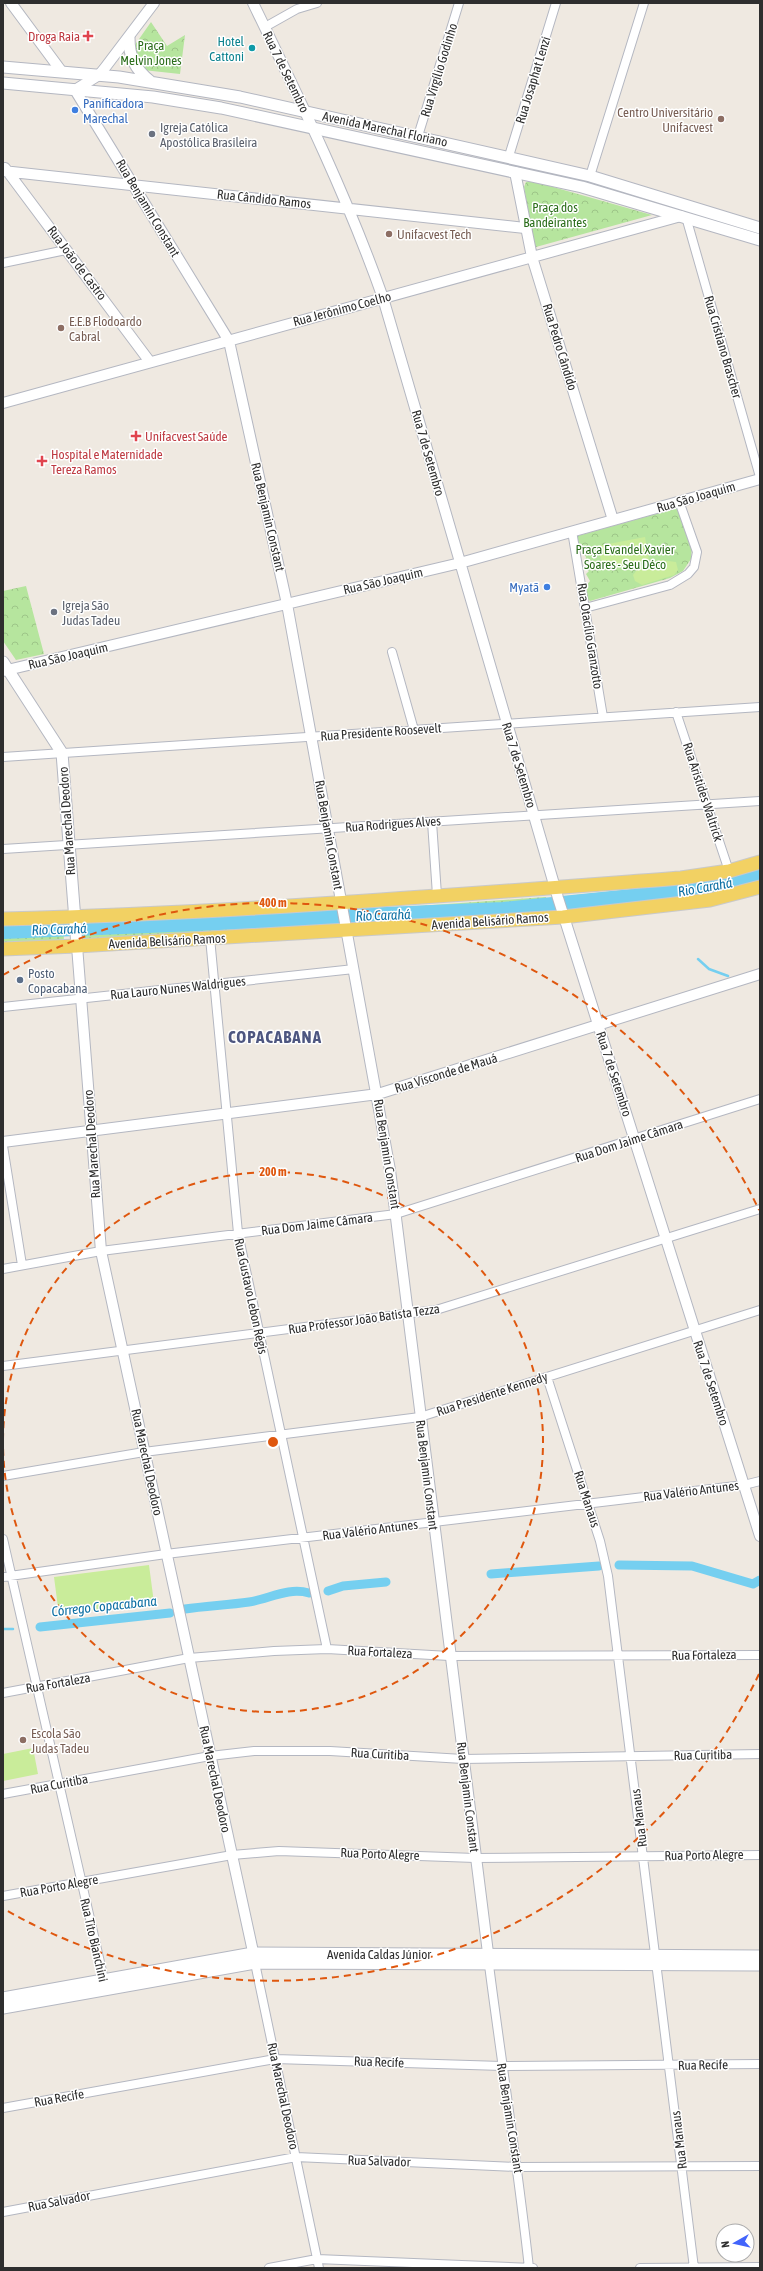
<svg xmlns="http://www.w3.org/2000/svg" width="763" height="2271" font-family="'Asap Condensed',sans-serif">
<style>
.grass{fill:url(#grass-dots)}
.park{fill:url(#park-crowns)}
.pitch{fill:#c9ec9a}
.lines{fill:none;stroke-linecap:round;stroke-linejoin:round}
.stream{stroke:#75cff0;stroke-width:2.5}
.canal{stroke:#75cff0;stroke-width:9}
.river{stroke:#75cff0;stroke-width:16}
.minor-casing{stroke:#b4b7c1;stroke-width:10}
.tertiary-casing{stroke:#b4b7c1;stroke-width:12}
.secondary-casing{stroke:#b4b7c1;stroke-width:13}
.primary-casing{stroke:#c9c9c9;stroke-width:15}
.minor{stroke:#fff;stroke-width:8}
.tertiary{stroke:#fff;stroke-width:10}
.secondary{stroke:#fff;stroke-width:11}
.primary{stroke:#f2d163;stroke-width:13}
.ring{fill:none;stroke:#df570e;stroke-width:2;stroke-dasharray:7 5}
.health-dot{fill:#e0444e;stroke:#fff;stroke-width:1.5}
.culture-dot{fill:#0f9aa8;stroke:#fff;stroke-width:1.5}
.shop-dot{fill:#3f7fe0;stroke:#fff;stroke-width:1.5}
.education-dot{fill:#8d6e63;stroke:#fff;stroke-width:1.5}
.worship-dot{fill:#6b7280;stroke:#fff;stroke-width:1.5}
.service-dot{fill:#5c6f8a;stroke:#fff;stroke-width:1.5}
.labels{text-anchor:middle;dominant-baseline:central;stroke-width:3;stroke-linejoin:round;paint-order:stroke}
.health-label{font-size:13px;fill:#be3a42;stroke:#fff;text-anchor:start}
.culture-label{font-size:13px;fill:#0d838f;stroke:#fff;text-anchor:end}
.park-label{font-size:13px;fill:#2c6e1b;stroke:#fff}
.street-label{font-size:13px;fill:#2e2e2e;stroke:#fff}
.shop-label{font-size:13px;fill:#366cbe;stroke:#fff;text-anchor:start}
.education-label{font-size:13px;fill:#785e54;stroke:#fff;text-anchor:start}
.worship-label{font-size:13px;fill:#5b616d;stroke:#fff;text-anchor:start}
.service-label{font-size:13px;fill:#4e5e75;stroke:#fff;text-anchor:start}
.water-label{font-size:14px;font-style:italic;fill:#0d6fa3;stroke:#fff}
.district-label{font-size:17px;font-weight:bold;letter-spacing:1px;fill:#4d5680;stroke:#fff}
.centre{fill:#df570e;stroke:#fff;stroke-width:2}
.ring-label{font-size:12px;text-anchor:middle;font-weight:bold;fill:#df570e;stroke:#fff;stroke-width:3;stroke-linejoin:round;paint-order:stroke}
</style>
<defs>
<pattern id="grass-dots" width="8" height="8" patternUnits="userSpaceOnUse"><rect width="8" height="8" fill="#b6e59e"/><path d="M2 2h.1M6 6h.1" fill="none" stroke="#9dc588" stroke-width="1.8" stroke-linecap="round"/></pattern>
<pattern id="park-crowns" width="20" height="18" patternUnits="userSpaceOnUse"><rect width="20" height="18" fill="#b6e59e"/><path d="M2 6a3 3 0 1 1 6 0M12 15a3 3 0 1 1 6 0" fill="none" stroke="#9dc588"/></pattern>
</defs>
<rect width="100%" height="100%" fill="#efe9e1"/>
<path class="grass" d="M760,867V883L726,892L568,912L566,896L685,884Z
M545,897L548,899L551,909L548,911L354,925L351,924L349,911Z
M334,908L337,910L339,927L77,942L76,925Z
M63,924L64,941L3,944V926Z"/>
<path class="park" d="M151,22L167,46L185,35L180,74L143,70L132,49Z
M532,181L652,215L536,247L534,244L524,187L526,182Z
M677,508L692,545L691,559L683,571L670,578L590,601L588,599L585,587L590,581L586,574L589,571L586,569L588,567L585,564L586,557L584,554L585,552L579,549L577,536Z
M26,586L44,654L16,660L3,641V591Z"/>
<path class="pitch" d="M645,537L649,561L603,570L598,546Z
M661,560L676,562L678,570L674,575L642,585L635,581L633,575L640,566Z
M149,1565L154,1603L59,1615L54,1577Z
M33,1748L38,1774L3,1781V1754Z"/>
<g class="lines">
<path class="stream" d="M647,894L649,901
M698,959L709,969L728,976
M3,1629H13"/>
<path class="canal" d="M619,1565L692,1566L753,1584L760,1580
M491,1574L599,1566
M328,1591L343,1586L386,1582
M185,1609C206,1606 228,1605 249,1602C269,1599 288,1587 309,1593
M40,1627L170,1613"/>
<path class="river" d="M3,931L503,910L671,893L737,881L760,873"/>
<defs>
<path id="minor" d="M265,27L297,9L317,3
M418,136L459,3
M509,156L556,3
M590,176L644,3
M686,217L760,477
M3,263L66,250
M572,531L603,717
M585,608L670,585L688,574L694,567L697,552L679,501
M392,652L414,730
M676,712L729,871
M3,757L760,707
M432,822L437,895
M3,849L760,801
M210,938L238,1233L327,1649
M3,1007L354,969
M3,1146L22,1265
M3,1269L101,1251L396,1214L760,1099
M3,1366L436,1310L760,1209
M547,1377L600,1541L608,1576L694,2268
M3,1476L144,1452L420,1417L760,1310
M3,1539L105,1984
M3,1577L166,1554L744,1485L760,1481
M3,1693L189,1658L274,1651L327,1649L449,1656L760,1655
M3,1794L210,1756L254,1751H330L463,1759L760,1754
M3,1896L232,1855L279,1851L475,1858L760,1855
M255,1963L319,2268
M489,1965C502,2066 518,2167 529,2268
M3,2108L275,2059L502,2066L760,2064
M3,2212L296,2157L518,2167L760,2166
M269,2268L317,2259L533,2268
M640,2268L760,2267"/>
<path id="tertiary" d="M11,3L62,72
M154,3L104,69L99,75L75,90L229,341L287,604L390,1170L489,1961
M253,3C300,100 347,196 383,298L558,898L760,1536
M5,168L150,362
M3,171L525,228
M515,172L532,257L613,520
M3,403L681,216
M3,671L460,563L760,479
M77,946L101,1251L255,1961
M3,1142L378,1094L760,974"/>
<path id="secondary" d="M129,38C129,57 135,69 150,81
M3,67L119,77L240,97L590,176L760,228
M3,83L153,97L221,108L582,187L760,240
M3,662L62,753L77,946
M3,1998L253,1953L760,1956
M3,2008L255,1963L760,1965"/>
<path id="primary" d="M3,919C229,913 455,895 681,878L729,871L760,862
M3,949L77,946L563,917L710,900L760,887"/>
</defs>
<use href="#minor" class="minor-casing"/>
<use href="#tertiary" class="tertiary-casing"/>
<use href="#secondary" class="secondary-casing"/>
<use href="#primary" class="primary-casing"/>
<use href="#minor" class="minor"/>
<use href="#tertiary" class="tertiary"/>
<use href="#secondary" class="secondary"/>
<use href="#primary" class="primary"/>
</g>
<g class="ring">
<path d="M3 1440A270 270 0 1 1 3 1444"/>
<path d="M759 1674A539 539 0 0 1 4 1909M3 975A539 539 0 0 1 759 1210"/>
</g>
<g class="health-dot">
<path d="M86 30h4v4h4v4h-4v4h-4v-4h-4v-4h4z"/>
<path d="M134 430h4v4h4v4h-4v4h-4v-4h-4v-4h4z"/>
<path d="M40 455h4v4h4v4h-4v4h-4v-4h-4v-4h4z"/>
</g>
<circle class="culture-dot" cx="252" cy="48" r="4"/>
<g class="shop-dot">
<circle cx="75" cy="110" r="4"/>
<circle cx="547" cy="587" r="4"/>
</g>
<g class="education-dot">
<circle cx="721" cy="119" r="4"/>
<circle cx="389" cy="234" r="4"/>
<circle cx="61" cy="328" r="4"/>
<circle cx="23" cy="1740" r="4"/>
</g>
<g class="worship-dot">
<circle cx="152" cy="134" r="4"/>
<circle cx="54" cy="612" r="4"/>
</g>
<circle class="service-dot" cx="20" cy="980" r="4"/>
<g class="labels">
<g class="health-label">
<text x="80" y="36" text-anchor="end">Droga Raia</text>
<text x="145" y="436">Unifacvest Saúde</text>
<text x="51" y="454">Hospital e Maternidade<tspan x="51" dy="15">Tereza Ramos</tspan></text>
</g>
<g class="culture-label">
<text x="244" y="41">Hotel<tspan x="244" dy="15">Cattoni</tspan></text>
</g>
<g class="park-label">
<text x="151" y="45">Praça<tspan x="151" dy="15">Melvin Jones</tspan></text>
<text x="555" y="207">Praça dos<tspan x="555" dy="15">Bandeirantes</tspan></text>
<text x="625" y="549">Praça Evandel Xavier<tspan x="625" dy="15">Soares - Seu Déco</tspan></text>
</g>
<g class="street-label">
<text transform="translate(439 70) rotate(-73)">Rua Virgílio Godinho</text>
<text transform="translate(286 72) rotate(64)">Rua 7 de Setembro</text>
<text transform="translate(533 80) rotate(-73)">Rua Josaphat Lenzi</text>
<text transform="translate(385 129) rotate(12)">Avenida Marechal Floriano</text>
<text transform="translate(264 199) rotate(6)">Rua Cândido Ramos</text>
<text transform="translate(148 208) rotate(59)">Rua Benjamin Constant</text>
<text transform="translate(77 263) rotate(53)">Rua João de Castro</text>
<text transform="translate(342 309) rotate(-15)">Rua Jerônimo Coelho</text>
<text transform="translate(560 347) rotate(73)">Rua Pedro Cândido</text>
<text transform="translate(723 347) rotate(74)">Rua Cristiano Brascher</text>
<text transform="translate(428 453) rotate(74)">Rua 7 de Setembro</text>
<text transform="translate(696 497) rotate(-16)">Rua São Joaquim</text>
<text transform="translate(268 517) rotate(77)">Rua Benjamin Constant</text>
<text transform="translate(383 581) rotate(-13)">Rua São Joaquim</text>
<text transform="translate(590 636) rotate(81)">Rua Otacílio Granzotto</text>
<text transform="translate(68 656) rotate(-13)">Rua São Joaquim</text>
<text transform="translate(381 732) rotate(-4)">Rua Presidente Roosevelt</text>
<text transform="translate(519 765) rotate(73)">Rua 7 de Setembro</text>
<text transform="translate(703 792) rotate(72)">Rua Aristides Waltrick</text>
<text transform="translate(67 821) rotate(-94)">Rua Marechal Deodoro</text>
<text transform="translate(393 824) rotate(-4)">Rua Rodrigues Alves</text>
<text transform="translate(329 835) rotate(80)">Rua Benjamin Constant</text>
<text transform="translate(490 921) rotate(-4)">Avenida Belisário Ramos</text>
<text transform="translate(167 941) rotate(-3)">Avenida Belisário Ramos</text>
<text transform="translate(178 988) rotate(-6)">Rua Lauro Nunes Waldrigues</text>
<text transform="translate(446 1073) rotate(-17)">Rua Visconde de Mauá</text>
<text transform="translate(614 1074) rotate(72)">Rua 7 de Setembro</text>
<text transform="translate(629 1141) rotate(-18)">Rua Dom Jaime Câmara</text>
<text transform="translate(92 1144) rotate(-94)">Rua Marechal Deodoro</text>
<text transform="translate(387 1154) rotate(81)">Rua Benjamin Constant</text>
<text transform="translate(317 1224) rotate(-7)">Rua Dom Jaime Câmara</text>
<text transform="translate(251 1296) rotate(78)">Rua Gustavo Lebon Régis</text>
<text transform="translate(364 1319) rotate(-8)">Rua Professor João Batista Tezza</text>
<text transform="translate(711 1383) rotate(72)">Rua 7 de Setembro</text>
<text transform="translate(492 1394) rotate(-18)">Rua Presidente Kennedy</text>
<text transform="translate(147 1462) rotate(78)">Rua Marechal Deodoro</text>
<text transform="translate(427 1475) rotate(83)">Rua Benjamin Constant</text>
<text transform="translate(691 1491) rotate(-7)">Rua Valério Antunes</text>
<text transform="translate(587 1499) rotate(72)">Rua Manaus</text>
<text transform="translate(370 1530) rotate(-7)">Rua Valério Antunes</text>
<text transform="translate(380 1652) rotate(3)">Rua Fortaleza</text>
<text transform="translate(704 1655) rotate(-1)">Rua Fortaleza</text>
<text transform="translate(58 1683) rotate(-10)">Rua Fortaleza</text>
<text transform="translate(380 1754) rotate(3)">Rua Curitiba</text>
<text transform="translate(703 1755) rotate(-1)">Rua Curitiba</text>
<text transform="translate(215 1779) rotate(78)">Rua Marechal Deodoro</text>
<text transform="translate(59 1784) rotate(-11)">Rua Curitiba</text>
<text transform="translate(468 1797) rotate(83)">Rua Benjamin Constant</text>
<text transform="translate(639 1818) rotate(-97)">Rua Manaus</text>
<text transform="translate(380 1854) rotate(2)">Rua Porto Alegre</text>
<text transform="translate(704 1855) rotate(-1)">Rua Porto Alegre</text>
<text transform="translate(59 1886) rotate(-10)">Rua Porto Alegre</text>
<text transform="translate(94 1940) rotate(77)">Rua Tito Bianchini</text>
<text x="379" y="1954">Avenida Caldas Júnior</text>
<text transform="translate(379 2062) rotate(2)">Rua Recife</text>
<text transform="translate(703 2065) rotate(-1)">Rua Recife</text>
<text transform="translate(283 2096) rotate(78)">Rua Marechal Deodoro</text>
<text transform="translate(59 2098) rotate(-10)">Rua Recife</text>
<text transform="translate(510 2118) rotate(81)">Rua Benjamin Constant</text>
<text transform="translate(679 2140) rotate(-97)">Rua Manaus</text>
<text transform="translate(379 2161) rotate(2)">Rua Salvador</text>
<text transform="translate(59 2201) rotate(-11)">Rua Salvador</text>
</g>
<g class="shop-label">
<text x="83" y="103">Panificadora<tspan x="83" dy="15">Marechal</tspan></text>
<text x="539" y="587" text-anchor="end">Myatã</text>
</g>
<g class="education-label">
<text x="713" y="112" text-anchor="end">Centro Universitário<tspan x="713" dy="15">Unifacvest</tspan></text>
<text x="397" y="234">Unifacvest Tech</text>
<text x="69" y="321">E.E.B Flodoardo<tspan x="69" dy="15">Cabral</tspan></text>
<text x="31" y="1733">Escola São<tspan x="31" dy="15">Judas Tadeu</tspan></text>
</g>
<g class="worship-label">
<text x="160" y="127">Igreja Católica<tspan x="160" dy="15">Apostólica Brasileira</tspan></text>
<text x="62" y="605">Igreja São<tspan x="62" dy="15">Judas Tadeu</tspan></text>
</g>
<g class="service-label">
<text x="28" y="973">Posto<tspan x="28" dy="15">Copacabana</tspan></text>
</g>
<g class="water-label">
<text transform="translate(705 887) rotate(-10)">Rio Carahá</text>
<text transform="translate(383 915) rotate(-2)">Rio Carahá</text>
<text transform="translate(59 929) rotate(-2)">Rio Carahá</text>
<text transform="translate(104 1606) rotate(-6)">Córrego Copacabana</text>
</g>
<g class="district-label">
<text x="275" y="1037">COPACABANA</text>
</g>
</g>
<circle cx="273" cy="1442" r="6" class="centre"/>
<g class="ring-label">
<text x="273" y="907">400 m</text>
<text x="273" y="1176">200 m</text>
</g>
<rect width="763" height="2271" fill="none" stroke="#2e2e2e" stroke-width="8"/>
<g transform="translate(735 2243) rotate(262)"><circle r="19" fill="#ffffff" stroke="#ababab"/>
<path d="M0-3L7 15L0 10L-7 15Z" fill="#4264fb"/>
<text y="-6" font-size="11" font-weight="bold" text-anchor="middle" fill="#2e2e2e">N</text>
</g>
</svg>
